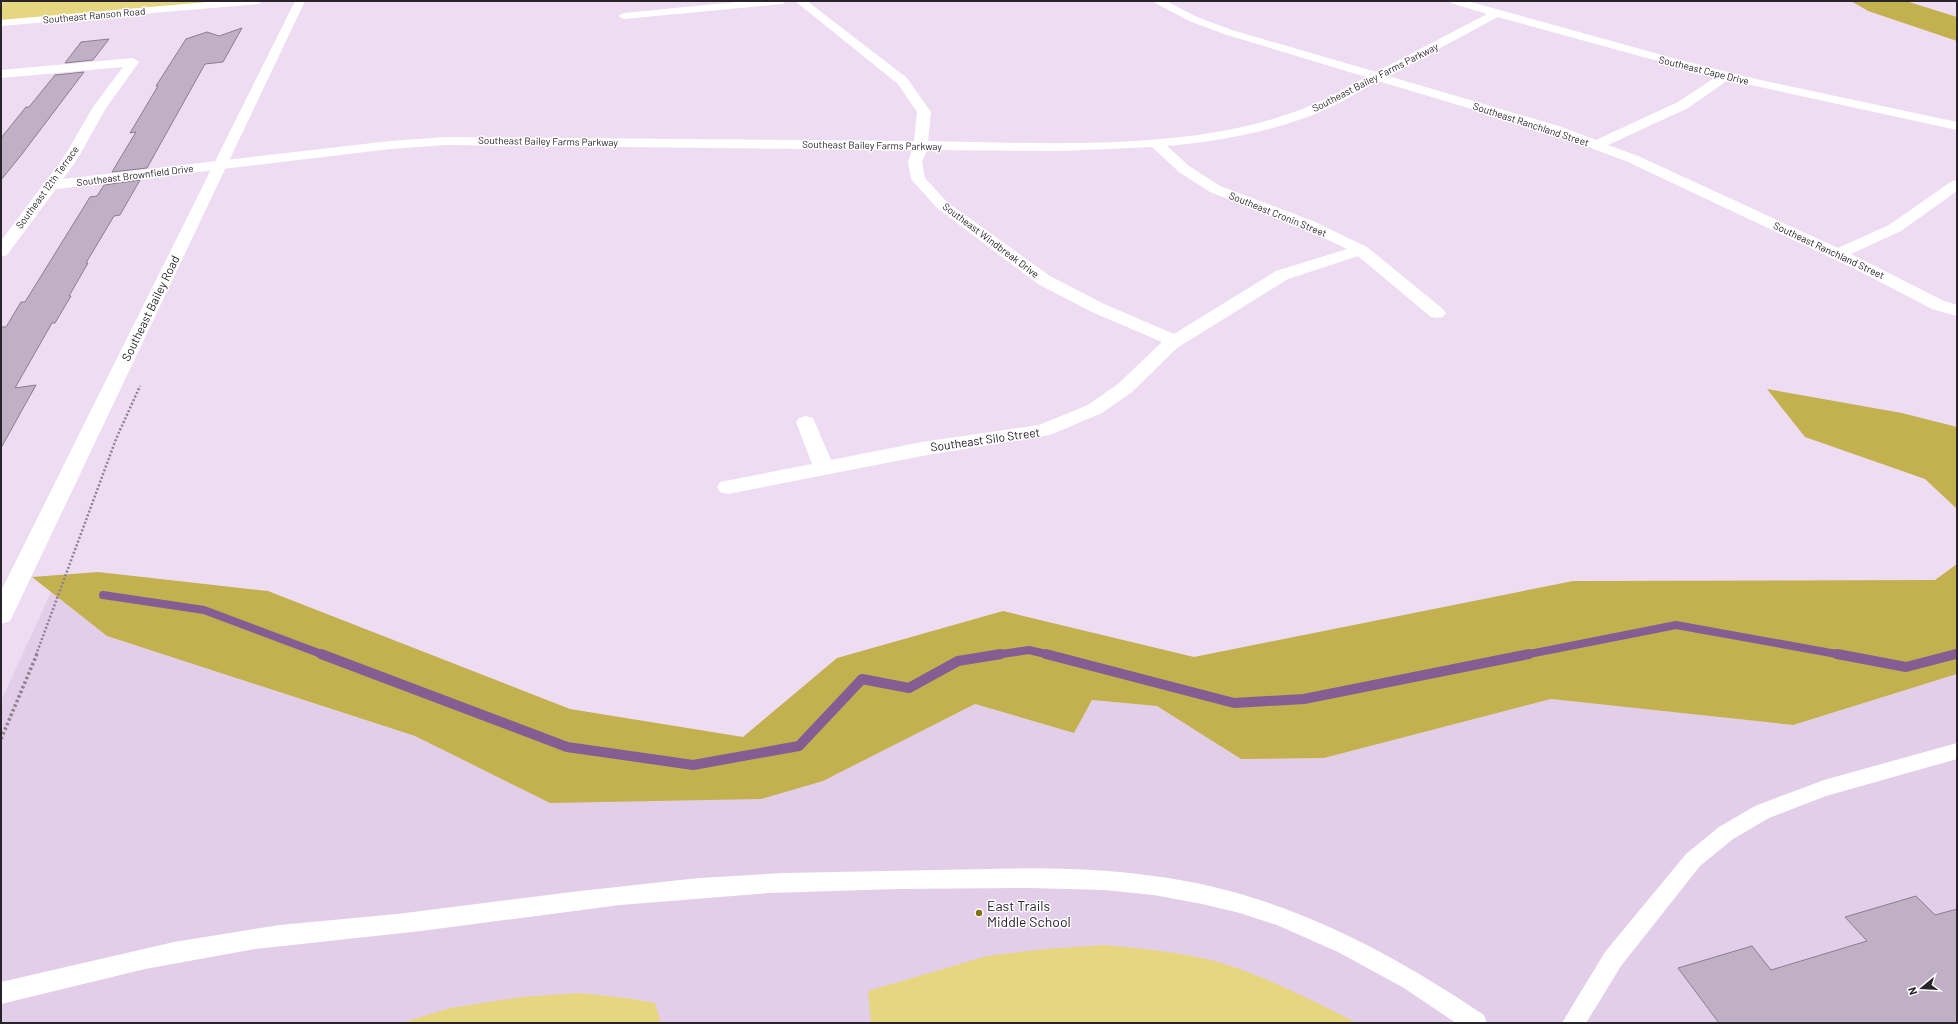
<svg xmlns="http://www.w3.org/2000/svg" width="1958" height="1024" font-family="Barlow,sans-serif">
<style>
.built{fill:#e3cee9}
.green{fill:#e7d680}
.forest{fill:#c3b04f}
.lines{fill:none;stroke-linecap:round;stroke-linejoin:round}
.stream-far1{stroke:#865d92;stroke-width:8}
.stream{stroke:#865d92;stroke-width:10}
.building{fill:#c0b0c5;stroke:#8b7d90}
.path-far1{stroke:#8d8190;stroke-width:2.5;stroke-dasharray:2 2;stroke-linecap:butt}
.path{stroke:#8d8190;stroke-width:3.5;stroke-dasharray:2.5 2.5;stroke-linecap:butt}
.service{fill:#fff;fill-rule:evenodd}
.minor{fill:#fff;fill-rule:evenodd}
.secondary{fill:#fff;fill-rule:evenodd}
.poi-dot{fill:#817111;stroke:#fff;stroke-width:1.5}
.labels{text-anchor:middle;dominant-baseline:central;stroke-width:3;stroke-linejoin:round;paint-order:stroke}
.far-street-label{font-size:10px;fill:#29232b;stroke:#fff}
.street-label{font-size:12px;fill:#29232b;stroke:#fff}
.near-poi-label{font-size:14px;fill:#29232b;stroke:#fff;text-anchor:start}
</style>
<rect width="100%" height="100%" fill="#eeddf2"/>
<path class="built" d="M51,592L107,636L415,736L550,803L823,781L975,704L1074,733L1092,700L1157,706L1241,759L1324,758L1551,699L1793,725L1957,674V1023H1V701Z"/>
<path class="green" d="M5,1H226L1,20V5Z
M1104,945C1146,949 1194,953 1234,967C1277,982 1317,1003 1357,1023H871L868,991L987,956L1045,949Z
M579,993L626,998L655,1003L661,1023H401L450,1008L522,997Z"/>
<path class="forest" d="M1851,1H1906L1957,17V41L1868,11Z
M1767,389L1902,413L1957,427V509L1925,479L1805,437Z
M1957,564V674L1793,725L1551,699L1324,758L1241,759L1157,706L1092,700L1074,733L975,704L823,781L761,799L550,803L415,736L107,636L32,577L98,572L268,591L570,709L743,737L837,658L1003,611L1194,657L1573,581L1935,580Z"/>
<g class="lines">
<path class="stream-far1" d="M103,595L204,610L324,655
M995,655L1029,650L1050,655
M1524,655L1676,625L1842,655
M1952,655L1957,654"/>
<path class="stream" d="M321,654L567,747L693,765L799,746L862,679L909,688L958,661L1001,654
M1046,654L1234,703L1304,699L1529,654
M1837,654L1906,667L1956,654"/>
</g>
<path class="building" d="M242,28L223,62L205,64L147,168L112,172L136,132L130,133L158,86H156L186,39L207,32L219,36Z
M109,39L93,60L65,63L81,42Z
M84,72L22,154L1,180V138L26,107H29L55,75Z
M140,180L120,215L114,216L86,263H88L69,296H71L55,323H52L15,388L36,385L1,448V327H6L21,302H25L90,197L97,196L104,185Z
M1916,896L1935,915L1957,909V1023H1719L1678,968L1752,946L1771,970L1867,941L1845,917Z"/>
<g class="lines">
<path class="path-far1" d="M36,655L116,439L140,386"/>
<path class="path" d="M1,739L37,654"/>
<path class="service" d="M1957,743V759L1826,796L1769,818L1733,839L1700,866L1621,966L1586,1023H1562L1605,952L1686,854L1719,827L1755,806L1824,780Z
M987,869C1042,868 1098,868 1153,876C1275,891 1383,947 1484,1015L1487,1023H1456L1404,988L1338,952L1277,925L1240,913L1202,904L1154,895L1105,890L1030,888L897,889L769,893L620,905L421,931L255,949L145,969L1,1004V982L174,942L279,925L397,914L580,891L699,878L784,873Z"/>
<path class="minor" d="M747,1H787L782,4L624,19L618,16L624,13Z
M795,1H807L907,78L931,112L928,141C1049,143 1200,153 1312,105C1331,97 1348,86 1366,77L1224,34L1189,21L1152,1H1166L1197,17L1232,30L1376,72L1487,14L1451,3L1450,1H1467L1680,60L1760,80L1957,122V130L1728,80L1688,108L1608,145L1638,156L1838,248L1889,225L1952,181L1957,180V191L1901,231L1851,254L1944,301L1957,305V316L1932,309L1859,271L1628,162L1552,133L1378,81C1360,91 1341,103 1322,111C1273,132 1219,141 1167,146L1189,166L1220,186L1313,221L1367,247L1443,309L1446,313L1443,317L1437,318L1431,317L1358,256L1288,279L1177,348L1132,392L1102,413L1050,435L922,456L728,494L720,492L717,487L720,482L812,464L796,422L799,418L806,416L813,418L831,460L922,442L1039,425L1088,405L1118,384L1162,342L1092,312L1038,284L937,208L911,179L908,162L912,150L446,145L390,149L56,189L7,255L1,257V241L42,186L44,182L46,181L64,157L93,107L123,67L1,78V70L133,58L139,62L106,108L78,158L63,179L390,141L446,137L914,141L917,112L898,84ZM1498,17L1716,77L1678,102L1596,140L1562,127L1388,76ZM1152,147L1179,172L1210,192L1301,227L1347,249L1276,271L1174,334L1104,304L1050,276L947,202L925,178L922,162L927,150L1062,151Z"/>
<path class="secondary" d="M219,1H263L258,4L1,26V20Z
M295,1H305L13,615L10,621L1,624V591Z"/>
</g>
<circle class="poi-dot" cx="979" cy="913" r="4"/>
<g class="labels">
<g class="far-street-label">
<text transform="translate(94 15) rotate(-5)">Southeast Ranson Road</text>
<text transform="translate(1704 70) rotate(14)">Southeast Cape Drive</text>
<text transform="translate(1375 77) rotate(-27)">Southeast Bailey Farms Parkway</text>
<text transform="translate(1531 124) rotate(18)">Southeast Ranchland Street</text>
<text transform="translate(548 141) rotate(1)">Southeast Bailey Farms Parkway</text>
<text transform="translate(872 145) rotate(1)">Southeast Bailey Farms Parkway</text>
<text transform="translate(135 175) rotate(-7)">Southeast Brownfield Drive</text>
<text transform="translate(47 187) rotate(-54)">Southeast 12th Terrace</text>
<text transform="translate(1278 214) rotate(22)">Southeast Cronin Street</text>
<text transform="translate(991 240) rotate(37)">Southeast Windbreak Drive</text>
<text transform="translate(1829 250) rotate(25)">Southeast Ranchland Street</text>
</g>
<g class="street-label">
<text transform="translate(150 308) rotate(-64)">Southeast Bailey Road</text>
<text transform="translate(985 439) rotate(-8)">Southeast Silo Street</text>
</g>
<g class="near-poi-label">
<text x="987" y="905">East Trails<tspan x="987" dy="16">Middle School</tspan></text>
</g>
</g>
<rect width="1958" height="1024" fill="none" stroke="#29232b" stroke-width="4"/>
<g transform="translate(1922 988) rotate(252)" stroke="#ffffff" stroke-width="3" paint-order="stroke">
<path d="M0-3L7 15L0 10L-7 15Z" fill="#29232b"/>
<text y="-6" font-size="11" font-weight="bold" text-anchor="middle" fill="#29232b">N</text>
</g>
</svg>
